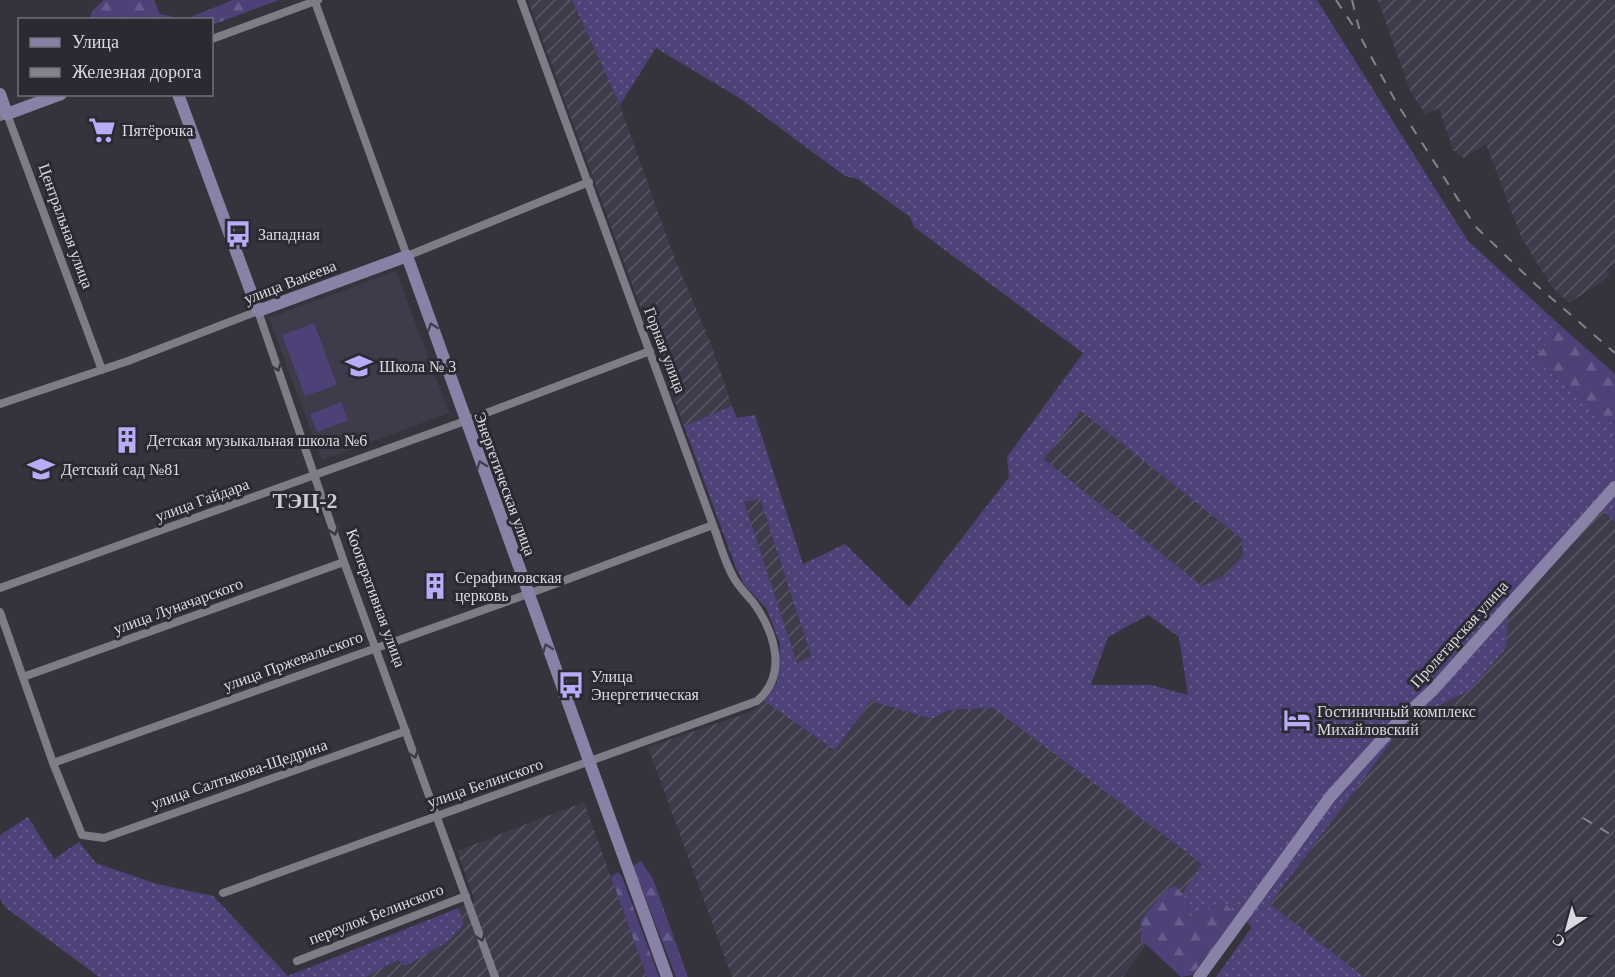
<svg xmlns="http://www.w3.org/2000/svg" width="1615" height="977" font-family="Georgia,serif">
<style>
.built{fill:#3e3c4b}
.industrial{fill:url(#industrial-furrows)}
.grass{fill:url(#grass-dots);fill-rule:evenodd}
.forest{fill:url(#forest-firs)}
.park{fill:#4d4178}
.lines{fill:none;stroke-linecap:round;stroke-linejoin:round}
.street{stroke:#7d7c87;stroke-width:8}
.secondary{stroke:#8882a6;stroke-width:12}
.rail{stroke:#84838b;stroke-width:2;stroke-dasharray:10 10;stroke-linecap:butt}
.oneway{stroke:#424050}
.oneway2{stroke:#3b3a44}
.labels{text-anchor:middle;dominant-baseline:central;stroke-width:6;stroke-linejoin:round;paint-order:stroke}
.poi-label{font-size:16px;fill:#dad9df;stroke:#2b2a33;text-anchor:start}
.street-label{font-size:16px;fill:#dad9df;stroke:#2b2a33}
.district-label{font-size:22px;font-weight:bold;fill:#cbc9d5;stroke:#2b2a33}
</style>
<defs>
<pattern id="industrial-furrows" width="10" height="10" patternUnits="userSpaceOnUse" patternTransform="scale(1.5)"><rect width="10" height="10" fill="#3e3c4b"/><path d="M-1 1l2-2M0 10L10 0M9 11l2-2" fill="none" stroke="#595864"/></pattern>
<pattern id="grass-dots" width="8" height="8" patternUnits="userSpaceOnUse" patternTransform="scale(1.5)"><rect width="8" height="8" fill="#4d4178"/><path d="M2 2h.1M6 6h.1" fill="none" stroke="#665c8b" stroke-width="1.8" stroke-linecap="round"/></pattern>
<pattern id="forest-firs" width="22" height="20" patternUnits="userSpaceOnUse" patternTransform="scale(1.5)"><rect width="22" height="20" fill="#4d4178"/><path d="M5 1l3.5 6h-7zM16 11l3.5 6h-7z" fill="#665c8b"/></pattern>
</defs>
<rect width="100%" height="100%" fill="#35343d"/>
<path class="built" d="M396,271L449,413L322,460L269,318Z"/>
<path class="industrial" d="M528,0H572L620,105L671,249L712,347L732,406L684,426Z
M1378,0H1615V263L1606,270L1610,276L1569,303L1552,287L1522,239L1486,144L1464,158L1453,150L1439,108L1425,114L1410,91Z
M1081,410L1242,539L1243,555L1226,575L1202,586L1044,459Z
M760,499L811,657L797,663L743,502Z
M1596,504L1615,522V977H1364L1270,904L1406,722L1470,690L1509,603Z
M764,701L835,750L871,701L932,719L948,710L993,708L1203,865L1123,977H732L648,747L751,712Z
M584,802L647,977H366L463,924L458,908L475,901L457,851Z"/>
<path class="grass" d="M572,0H1317L1468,241L1561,326L1534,359L1615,426V522L1596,505L1509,603L1506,648L1470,690L1406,722L1270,904L1364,977H1216L1252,927L1225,904L1185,918L1189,903L1181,895L1202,864L993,708L948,710L932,719L871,701L835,750L764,701L777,683L780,643L766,608L744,585L736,568L684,426L732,406L737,418L755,415L803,564L845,544L909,607L1009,477L1007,457L1083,353L914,227L910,217L858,179L845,176L741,99L656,48L620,105ZM1081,411L1242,539L1243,555L1226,575L1202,586L1044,459ZM760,499L811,656L797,663L744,502ZM1148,615L1179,637L1188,695L1152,685H1091L1108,637Z
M28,817L54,859L79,842L96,863L157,884L213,896L288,976L458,908L464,924L447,942L405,966L398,960L366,977H99L6,908L0,899V835Z"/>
<path class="forest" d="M104,0H154L160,14L182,19H90L92,11Z
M233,0H279L212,25V20L186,19Z
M1561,326L1615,374V426L1534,359Z
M641,861L653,879L688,977H676L633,866Z
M618,872L622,877L659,977H647L611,877Z
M1176,886L1189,903L1185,918L1225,904L1238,915L1192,975L1181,977L1141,940V920L1166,889Z"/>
<path class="park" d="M314,323L337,385L305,396L282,335Z
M341,402L348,420L317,432L310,414Z"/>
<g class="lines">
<path class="street" d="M315,2L407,256L589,182
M212,39L318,0
M0,117L7,114L102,370
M0,404L128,361L258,311L344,562L495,977
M0,588L465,421L650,351
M0,612L53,763L82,835L104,838L406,731
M23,677L344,562
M53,763L528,594L713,525
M223,893L757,701C789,674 774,631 753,602C747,595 740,588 735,580C725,564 720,543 713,525L521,0
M297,961L466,896"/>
<path class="secondary" d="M0,94L7,114L61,94
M178,94L258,311L407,256L667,977
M1199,977L1330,797L1396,724L1433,690L1615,487"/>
<path class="rail" d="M1336,0L1356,30
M1352,0L1362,40L1396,102L1475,226L1535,284L1615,353
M1583,818L1615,837"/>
</g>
<defs><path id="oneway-chevron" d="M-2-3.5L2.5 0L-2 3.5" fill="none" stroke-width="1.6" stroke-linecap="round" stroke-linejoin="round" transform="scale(1.5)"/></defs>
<g class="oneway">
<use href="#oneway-chevron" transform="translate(432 327) rotate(-109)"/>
<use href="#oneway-chevron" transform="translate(481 465) rotate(-110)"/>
<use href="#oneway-chevron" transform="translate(547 648) rotate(-110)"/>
</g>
<g class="oneway2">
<use href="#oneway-chevron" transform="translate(277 367) rotate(71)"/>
<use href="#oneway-chevron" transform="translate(334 531) rotate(72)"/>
<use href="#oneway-chevron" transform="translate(414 754) rotate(70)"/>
<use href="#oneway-chevron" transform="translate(481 937) rotate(70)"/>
</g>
<defs>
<symbol id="supermarket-bare" viewBox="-9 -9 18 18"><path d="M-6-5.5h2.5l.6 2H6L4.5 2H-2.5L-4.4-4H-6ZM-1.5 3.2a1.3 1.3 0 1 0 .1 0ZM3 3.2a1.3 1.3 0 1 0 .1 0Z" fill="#b8abf7" stroke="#2b2a33" stroke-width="2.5" paint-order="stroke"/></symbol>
<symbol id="bus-bare" viewBox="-9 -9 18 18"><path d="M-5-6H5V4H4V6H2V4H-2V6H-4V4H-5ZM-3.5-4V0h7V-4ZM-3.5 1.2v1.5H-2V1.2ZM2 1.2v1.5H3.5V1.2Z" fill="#b8abf7" stroke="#2b2a33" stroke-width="2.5" paint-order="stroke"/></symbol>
<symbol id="school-bare" viewBox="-9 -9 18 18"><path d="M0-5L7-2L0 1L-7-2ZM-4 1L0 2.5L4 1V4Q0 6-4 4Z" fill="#b8abf7" stroke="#2b2a33" stroke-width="2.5" paint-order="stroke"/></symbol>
<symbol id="building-bare" viewBox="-9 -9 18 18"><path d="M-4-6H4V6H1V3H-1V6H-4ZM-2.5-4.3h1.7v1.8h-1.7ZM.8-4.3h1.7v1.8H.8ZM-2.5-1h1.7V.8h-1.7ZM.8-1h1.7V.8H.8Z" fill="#b8abf7" stroke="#2b2a33" stroke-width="2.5" paint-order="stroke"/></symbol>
<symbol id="hotel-bare" viewBox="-9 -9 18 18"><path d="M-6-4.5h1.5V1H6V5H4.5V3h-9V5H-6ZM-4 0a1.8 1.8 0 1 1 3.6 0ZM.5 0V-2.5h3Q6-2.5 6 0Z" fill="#b8abf7" stroke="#2b2a33" stroke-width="2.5" paint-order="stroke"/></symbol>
</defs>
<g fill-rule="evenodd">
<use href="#supermarket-bare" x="83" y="111" width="38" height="38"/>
<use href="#bus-bare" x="219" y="215" width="38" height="38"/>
<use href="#school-bare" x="340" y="347" width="38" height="38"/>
<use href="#building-bare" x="108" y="421" width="38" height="38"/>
<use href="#school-bare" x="22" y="450" width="38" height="38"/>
<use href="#building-bare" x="416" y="567" width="38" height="38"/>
<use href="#bus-bare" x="552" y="666" width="38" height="38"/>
<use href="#hotel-bare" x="1278" y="701" width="38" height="38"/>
</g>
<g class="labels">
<g class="poi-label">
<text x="122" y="130">Пятёрочка</text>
<text x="258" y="234">Западная</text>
<text x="379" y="366">Школа № 3</text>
<text x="147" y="440">Детская музыкальная школа №6</text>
<text x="61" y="469">Детский сад №81</text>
<text x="455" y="577">Серафимовская<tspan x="455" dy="18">церковь</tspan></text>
<text x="591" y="676">Улица<tspan x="591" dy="18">Энергетическая</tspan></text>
<text x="1317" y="711">Гостиничный комплекс<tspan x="1317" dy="18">Михайловский</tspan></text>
</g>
<g class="street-label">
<text transform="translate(66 226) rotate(70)">Центральная улица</text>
<text transform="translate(290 282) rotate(-21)">улица Вакеева</text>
<text transform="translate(665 350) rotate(69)">Горная улица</text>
<text transform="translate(505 484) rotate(70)">Энергетическая улица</text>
<text transform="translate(202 500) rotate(-20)">улица Гайдара</text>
<text transform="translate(376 598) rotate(70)">Кооперативная улица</text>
<text transform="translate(178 606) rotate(-20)">улица Луначарского</text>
<text transform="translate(1459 634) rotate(-48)">Пролетарская улица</text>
<text transform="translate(293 661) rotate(-20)">улица Пржевальского</text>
<text transform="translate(239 774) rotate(-19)">улица Салтыкова-Щедрина</text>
<text transform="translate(485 783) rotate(-19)">улица Белинского</text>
<text transform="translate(376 914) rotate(-21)">переулок Белинского</text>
</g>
<g class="district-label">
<text x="305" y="500">ТЭЦ-2</text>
</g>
</g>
<rect x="18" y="18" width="195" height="78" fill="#2b2a33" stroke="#717078" stroke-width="1.5"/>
<rect x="30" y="38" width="30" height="9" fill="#8882a6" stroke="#717078" stroke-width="1.5"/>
<text x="72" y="48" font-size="18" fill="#dad9df">Улица</text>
<rect x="30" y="68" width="30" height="9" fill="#84838b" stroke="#717078" stroke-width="1.5"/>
<text x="72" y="78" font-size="18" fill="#dad9df">Железная дорога</text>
<g transform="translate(1567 929) rotate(216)" stroke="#2b2a33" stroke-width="4.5" paint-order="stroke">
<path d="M0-4.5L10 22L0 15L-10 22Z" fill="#dad9df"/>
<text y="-9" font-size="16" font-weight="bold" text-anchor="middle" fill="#dad9df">С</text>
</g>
</svg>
